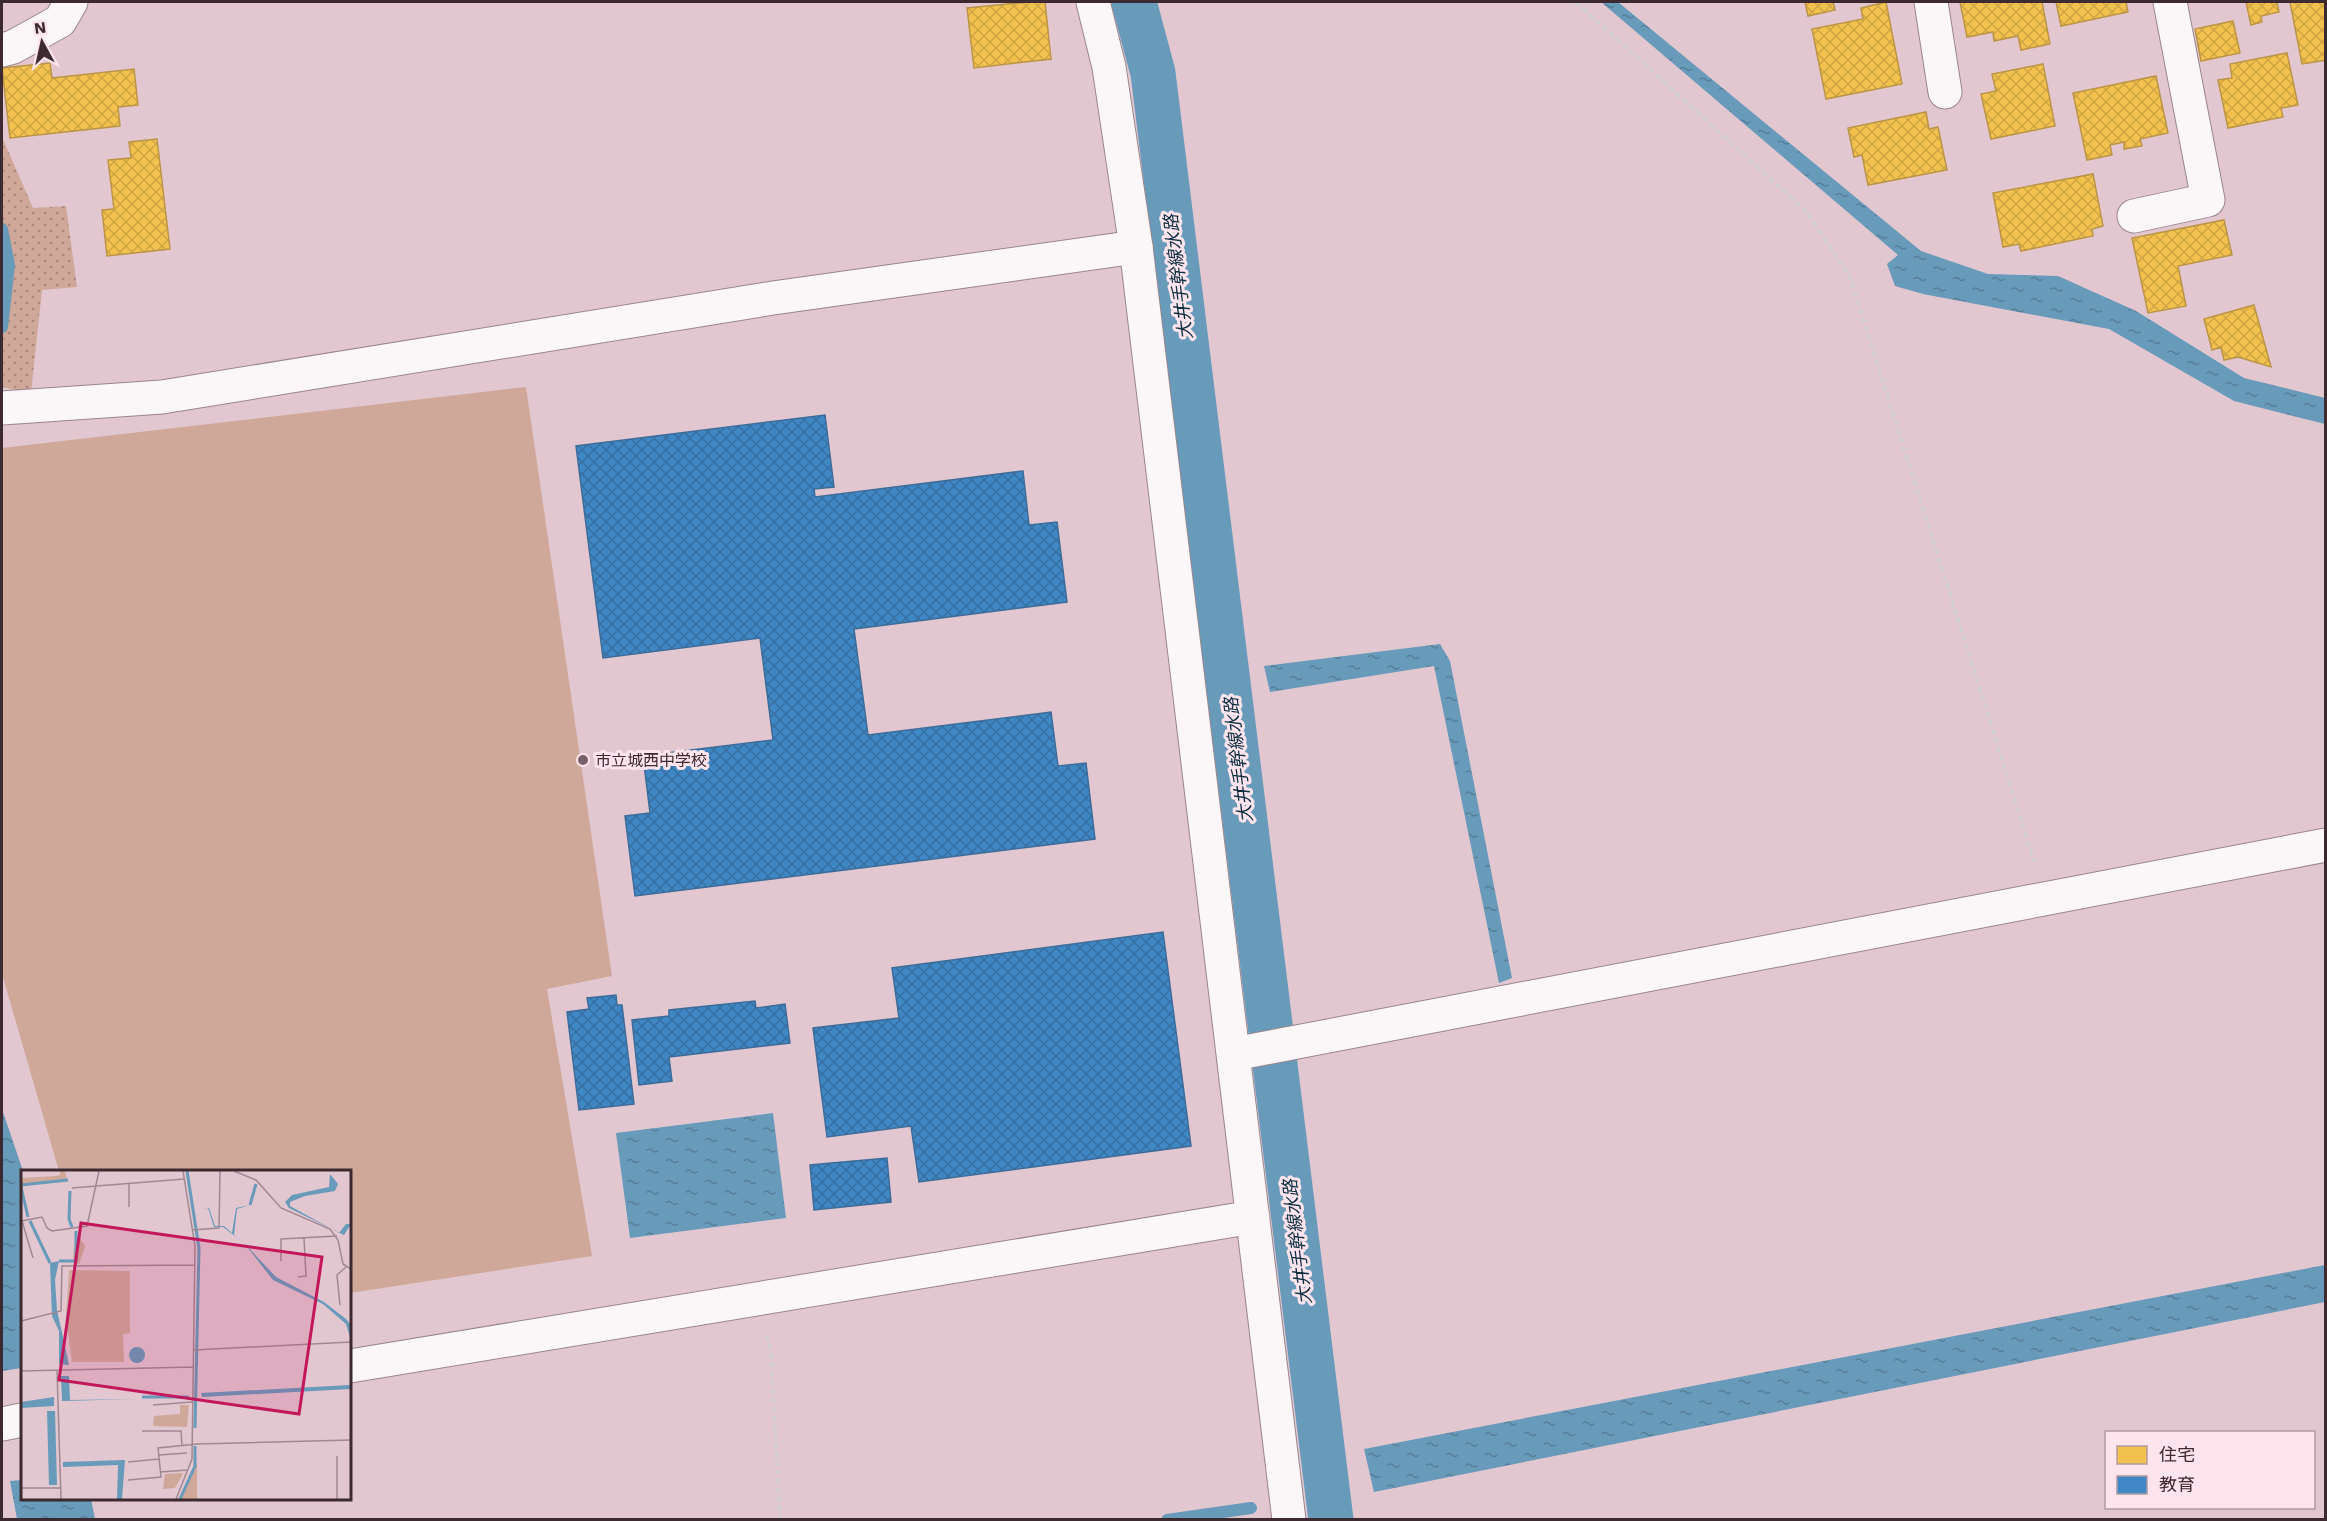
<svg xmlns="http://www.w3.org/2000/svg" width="2327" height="1521" font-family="'Work Sans','Noto Sans JP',sans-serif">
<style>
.grass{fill:url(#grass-dots)}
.pitch{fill:#cfa89a}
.water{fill:url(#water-ripples)}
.homes{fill:url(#homes-cross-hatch);stroke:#bc9445;stroke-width:1.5}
.schools{fill:url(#schools-cross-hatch);stroke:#3e6c99;stroke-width:1.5}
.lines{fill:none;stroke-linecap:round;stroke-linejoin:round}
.stream{stroke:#689aba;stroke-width:12}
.canal{stroke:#689aba;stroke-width:45}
.minor-casing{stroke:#99858d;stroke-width:35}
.tertiary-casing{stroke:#99858d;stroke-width:35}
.path{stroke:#d6cfd2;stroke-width:4;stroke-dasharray:6 3;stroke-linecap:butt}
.minor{stroke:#fbf7f8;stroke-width:33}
.tertiary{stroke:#fbf7f8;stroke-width:33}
.poi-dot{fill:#776169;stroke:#fee4ed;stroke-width:2}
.labels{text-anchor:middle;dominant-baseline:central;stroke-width:6;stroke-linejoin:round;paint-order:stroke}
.poi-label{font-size:16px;fill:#3d2a31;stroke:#fee4ed;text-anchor:start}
.water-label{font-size:18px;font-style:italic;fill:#0a2f41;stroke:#fee4ed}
.inset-river{fill:none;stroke:#689aba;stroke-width:3}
.inset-road{fill:none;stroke:#a08891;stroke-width:1.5}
.view{fill:#c2185b;fill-opacity:0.15;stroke:#c2185b;stroke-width:3}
.inset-edge{fill:none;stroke:#3d2a31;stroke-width:3}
</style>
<defs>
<pattern id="grass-dots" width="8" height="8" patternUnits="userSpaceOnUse" patternTransform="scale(1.5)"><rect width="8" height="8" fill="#cfa89a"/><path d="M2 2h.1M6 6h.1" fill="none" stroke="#a9897e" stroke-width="1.8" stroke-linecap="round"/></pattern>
<pattern id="water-ripples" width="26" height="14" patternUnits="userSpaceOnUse" patternTransform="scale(1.5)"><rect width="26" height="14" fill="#689aba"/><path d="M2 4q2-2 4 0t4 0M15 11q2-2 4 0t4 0" fill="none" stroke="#577e98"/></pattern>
<pattern id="homes-cross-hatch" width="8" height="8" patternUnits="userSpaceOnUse" patternTransform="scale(1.5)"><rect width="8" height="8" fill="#f2c14e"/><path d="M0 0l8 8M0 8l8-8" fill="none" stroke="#d0a645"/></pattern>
<pattern id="schools-cross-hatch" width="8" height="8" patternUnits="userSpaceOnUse" patternTransform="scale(1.5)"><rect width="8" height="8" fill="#3f88c5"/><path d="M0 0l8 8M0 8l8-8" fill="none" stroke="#366fa1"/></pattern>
</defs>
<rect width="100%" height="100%" fill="#e2c7d1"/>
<path class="grass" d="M2,137L33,208L66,206L77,287L42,290L31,393L2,387Z"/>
<path class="pitch" d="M526,387L612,976L547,989L592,1256L350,1293V1172L59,1171L2,974V448Z"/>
<path class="water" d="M1601,2H1618L1921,251L1988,274L2058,276L2136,311L2244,378L2325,398V424L2234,401L2109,329L1923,294L1895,286L1887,264L1898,255Z
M1440,644L1450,661L1512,978L1499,983L1434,666L1270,692L1264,666Z
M2,1109L23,1171L22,1368L2,1371Z
M773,1113L786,1218L630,1238L616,1133Z
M2325,1265V1302L1374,1492L1364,1449Z
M22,1480V1498L91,1499L95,1519H17L10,1481Z"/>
<path class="homes" d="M1028,2H1045L1051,59L974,68L967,8Z
M1805,2H1833L1835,10L1808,16Z
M1886,2L1902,84L1826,99L1812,29L1863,19L1861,8Z
M1960,2H2042L2050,44L2021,50L2018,36L1994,41L1993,32L1967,37Z
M2056,2H2126L2128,12L2061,26Z
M2246,2H2277L2279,12L2261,16L2262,22L2251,25Z
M2290,2H2326V60L2302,64Z
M2233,21L2240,53L2201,61L2195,29Z
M2287,53L2298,105L2281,108L2283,117L2228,128L2218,80L2232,78L2230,64Z
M50,63L52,78L134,69L138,105L118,107L120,126L10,138L2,68Z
M2043,64L2055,126L1991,139L1981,94L1996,91L1992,74Z
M2156,76L2168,133L2140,139L2142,146L2124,149V142L2110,145L2112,155L2087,160L2073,93Z
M1926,112L1929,129L1938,127L1947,170L1868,185L1862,155L1854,157L1848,128Z
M157,139L170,249L107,256L102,210L114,209L108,160L131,158L129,142Z
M2093,174L2103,226L2092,229L2093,236L2021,251L2019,244L2003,247L1993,193Z
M2224,220L2232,255L2178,266L2186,306L2148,313L2132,238Z
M2254,305L2271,367L2238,357L2224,360L2221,347L2212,350L2204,319Z"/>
<path class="schools" d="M825,415L834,487L814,489L815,497L1023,471L1029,525L1057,522L1067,602L854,629L868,735L1051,712L1058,766L1086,763L1095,839L635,896L625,816L650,813L643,756L773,740L760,638L603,658L576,446Z
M1163,932L1191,1146L919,1182L911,1126L827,1137L813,1028L899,1018L892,968Z
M616,995L617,1005H622L634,1104L579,1110L567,1012L589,1009L587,998Z
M755,1001L756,1008L785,1004L790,1043L669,1057L672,1081L639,1085L632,1020L669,1016V1010Z
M887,1158L891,1202L814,1210L810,1165Z"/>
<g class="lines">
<path class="stream" d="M2,229L9,265L2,327
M1167,1520L1251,1508"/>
<path class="canal" d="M1134,2L1153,73L1331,1520"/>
<defs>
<path id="minor" d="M1931,2L1945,92
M2,50L13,47L60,21L71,2
M2134,216L2208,200L2170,2
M2,408L162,397L773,298L1136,247
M1234,1054L2326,845"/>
<path id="tertiary" d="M1093,2L1109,67L1136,247L1289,1520
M350,1366L1253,1217
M2,1424L22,1420"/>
</defs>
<use href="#minor" class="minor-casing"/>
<use href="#tertiary" class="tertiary-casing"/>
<path class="path" d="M1576,2L1806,211L1850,277L2034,861
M767,1335L771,1353L780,1520"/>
<use href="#minor" class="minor"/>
<use href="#tertiary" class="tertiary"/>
</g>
<circle class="poi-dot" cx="583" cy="760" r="6"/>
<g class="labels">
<g class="poi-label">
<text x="595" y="760">市立城西中学校</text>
</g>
<g class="water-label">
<text transform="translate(1178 277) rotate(-97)">大井手幹線水路</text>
<text transform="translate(1238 760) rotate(-97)">大井手幹線水路</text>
<text transform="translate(1297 1242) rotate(-97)">大井手幹線水路</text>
</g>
</g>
<g transform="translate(21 1170)">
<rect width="330" height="330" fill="#e2c7d1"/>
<path d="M54,61L64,76L58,94L52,90L53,77H56ZM159,235H168L166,257L132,256L133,246L159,244Z" fill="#cfa89a"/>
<path d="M39,1H44L46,9L0,15V8L34,6L39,5Z" fill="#cfa89a"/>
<path d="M144,304L160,303L162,304L154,318L142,319Z" fill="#cfa89a"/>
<path d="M176,293V329H160L165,316Z" fill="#cfa89a"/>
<path d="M48,100L109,101V163L102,164L103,192H51L45,146Z" fill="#cfa89a"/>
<path d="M309,4L317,14L314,21L284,26L269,32V36L318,63L325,54H330L323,65L268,38L264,32L271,25L308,17ZM229,35L216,39L213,65L223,73L255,107L303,132L325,149L330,155V170L325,154L302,134L252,110L223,73L202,57H193L187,38L174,39L188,38L194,56H203L211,63L215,38ZM38,91L34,110L36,140L48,195L38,194V161L31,146L29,93ZM108 185a8 8 0 1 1 16 0a8 8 0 1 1-16 0ZM327,200L330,219L181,227L180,223L329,215ZM40,206H48L49,230L116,229L41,231ZM33,227V236L0,238V232ZM26,241H34L36,315H28ZM104,290L101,329H96L97,295L42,297V292Z" fill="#689aba"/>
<path class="inset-river" d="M166,1L178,78L174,258M0,15L47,10M0,17L7,47M49,21L48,49L51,57M229,35L235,14M9,51L29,93M38,91H55V61M121,227H168M159,329L174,296V276"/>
<path class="inset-road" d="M213,1L235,10L260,38L309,59L317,70L322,94L330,99M51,18L163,9M108,37V14M0,51L21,47L26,58L31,61L66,56L78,1M1,51L12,88M171,60L198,58L199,1M260,91V69L316,66M277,107L285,106L283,68M319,135L316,105L325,97M0,151L40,141L41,96L174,95M172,180L330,172M36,200L40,329M0,201L172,197M132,235L171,232M121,261H160L161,276M138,285L166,283M107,292L138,289M139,302L167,300M107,310L140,307L137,278L176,274L330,270M0,318H40M155,329L171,289L174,76L162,1M316,329V286"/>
<path class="view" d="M60,53L301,87L278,244L38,210Z"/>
<rect width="330" height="330" class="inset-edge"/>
</g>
<rect width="2327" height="1521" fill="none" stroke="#3d2a31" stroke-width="6"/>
<rect x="2105" y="1431" width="210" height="78" fill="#fee4ed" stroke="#b19aa2" stroke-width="1.5"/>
<rect x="2117" y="1446" width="30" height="18" fill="#f2c14e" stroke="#b19aa2" stroke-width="1.5"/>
<text x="2159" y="1461" font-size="18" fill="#3d2a31">住宅</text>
<rect x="2117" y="1476" width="30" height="18" fill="#3f88c5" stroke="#b19aa2" stroke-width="1.5"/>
<text x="2159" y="1491" font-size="18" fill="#3d2a31">教育</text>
<g transform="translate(42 42) rotate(352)" stroke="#fee4ed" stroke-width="4.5" paint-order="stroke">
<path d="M0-4.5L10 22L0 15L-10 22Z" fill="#3d2a31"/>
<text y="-9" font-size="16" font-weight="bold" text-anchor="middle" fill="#3d2a31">N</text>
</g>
</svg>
